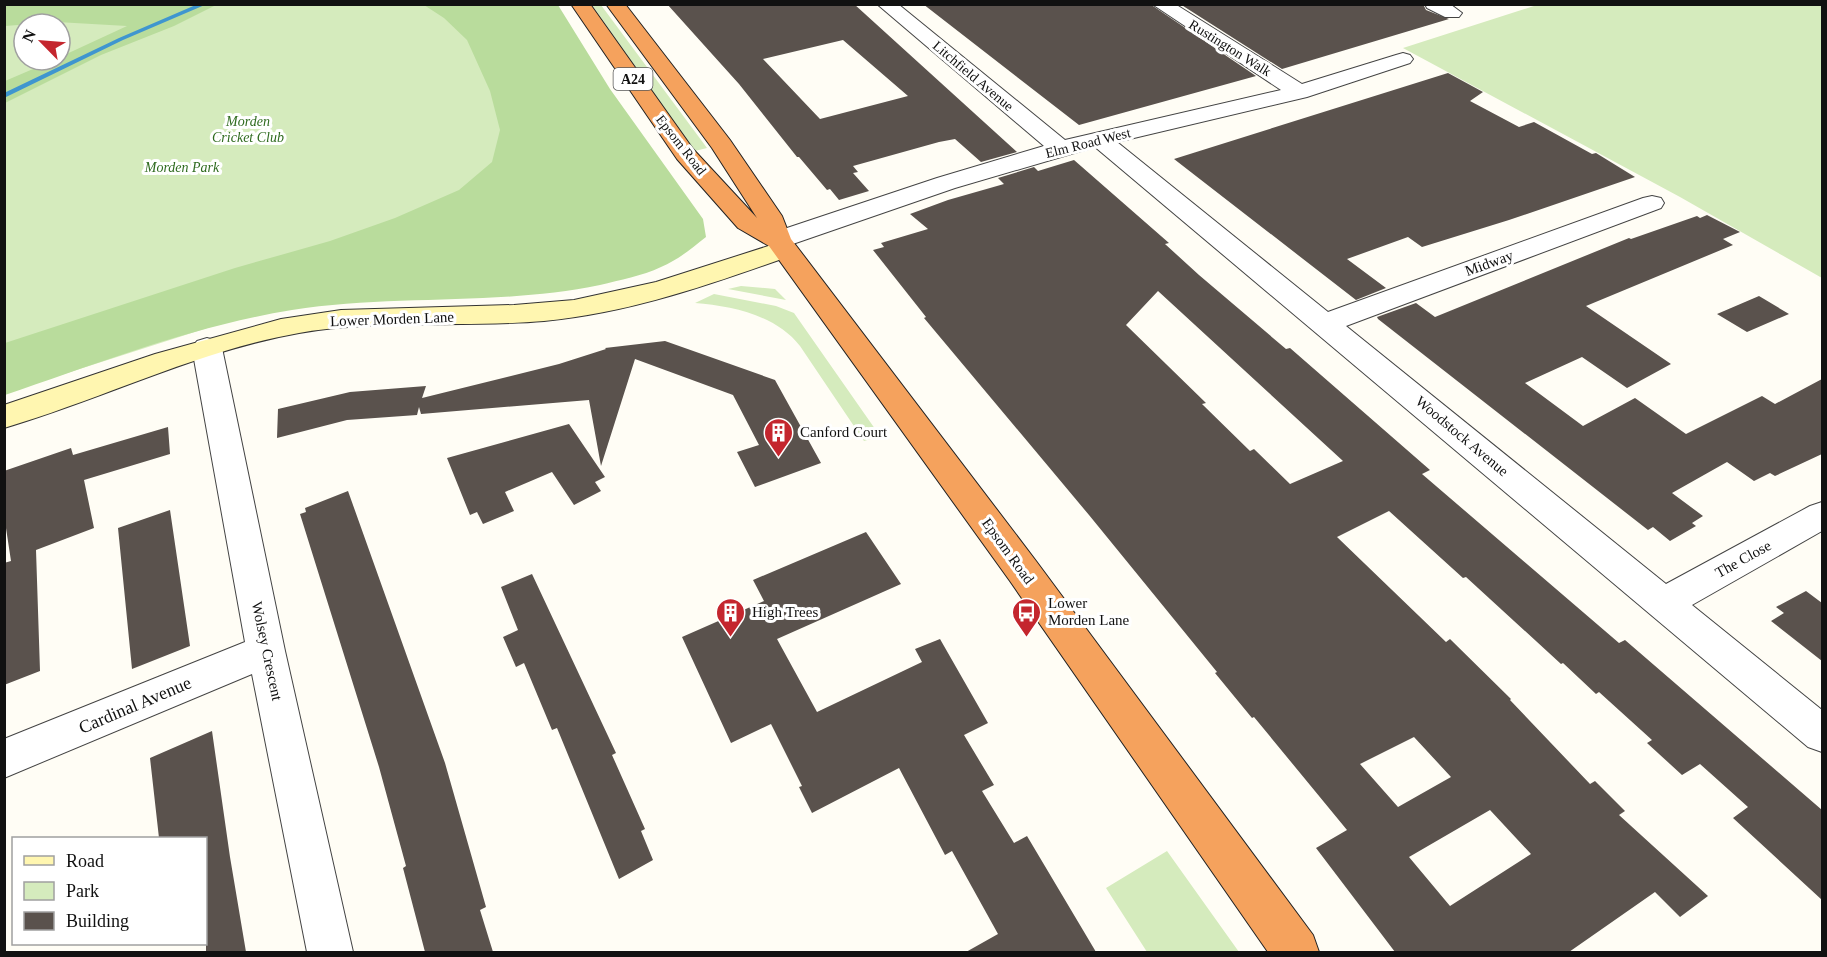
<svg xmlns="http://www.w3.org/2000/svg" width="1827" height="957" font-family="'Times New Roman',serif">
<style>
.green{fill:#d5ebbd;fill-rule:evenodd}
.forest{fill:#b9dc9c}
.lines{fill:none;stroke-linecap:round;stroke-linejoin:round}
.stream{fill:#3f96cf;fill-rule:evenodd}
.building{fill:#5a524d;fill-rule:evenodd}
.street-casing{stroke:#444;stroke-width:2}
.secondary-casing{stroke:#333;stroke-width:2}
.highway-casing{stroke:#222;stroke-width:2}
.street{fill:#fff;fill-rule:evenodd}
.secondary{fill:#fff6b0;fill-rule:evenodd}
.highway{fill:#f5a25d;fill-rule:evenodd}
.labels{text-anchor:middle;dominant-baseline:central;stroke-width:6;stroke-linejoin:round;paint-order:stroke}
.far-street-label{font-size:14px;fill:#111;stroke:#fff}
.shield{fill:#fff;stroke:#585858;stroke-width:1.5}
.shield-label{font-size:14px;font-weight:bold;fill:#111}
.far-park-label{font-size:14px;font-style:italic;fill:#2f6b1f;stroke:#fff}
.street-label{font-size:15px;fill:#111;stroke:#fff}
.poi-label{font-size:15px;fill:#111;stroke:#fff;text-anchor:start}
.near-street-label{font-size:18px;fill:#111;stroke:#fff}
</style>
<rect width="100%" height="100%" fill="#fffdf5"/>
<path class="green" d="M5,5H553L644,144L359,301L294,308L229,321L5,393ZM24,24H60V60H24Z
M592,5H601L707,148L695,151Z
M1537,5H1822V278L1680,197L1403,48Z
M741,286L775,289L786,300L728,289Z
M714,294L776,306L794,313L880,436L864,441L800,346C776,315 732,306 695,303Z
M1167,851L1234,945L1239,952H1147L1106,888Z"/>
<path class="forest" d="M5,4H216V5L174,26L101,55L5,103V81L54,60H60V57L127,26L57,22L5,26Z
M424,5H558L610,89L703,219L706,237C692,248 678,260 661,267C642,276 620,280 600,285C499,306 394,294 292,310C193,326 99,363 5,395V343L235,268L330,241L395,218L459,190L492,162L500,130L490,91L467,40L444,18Z"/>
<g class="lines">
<path class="stream" d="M198,4H207L123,40L4,98V93L119,38Z"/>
</g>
<path class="building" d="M667,4H854L1017,152L981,162L955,139L939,142L853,166L858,172L853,173L869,191L839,200L830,189L827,190L799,157H797L739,84ZM843,40L908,96L820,119L763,59Z
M923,4H1150L1256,76L1079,125Z
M1180,4H1423L1426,10L1449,19L1282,69Z
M1448,73L1483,92L1470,101L1519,127L1534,122L1592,154L1596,153L1635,177L1509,220L1422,247L1408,237L1347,259L1386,288L1356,300L1174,159Z
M1074,160L1169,243L1165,244L1199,275L1286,349L1290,348L1430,470L1422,474L1619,643L1625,640L1822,810V900L1733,818L1748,807L1700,764L1682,775L1647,743L1652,740L1599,692L1596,694L1563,663L1561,664L1466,577L1463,578L1389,511L1337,537L1446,642L1450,639L1511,699L1510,700L1590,784L1595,781L1625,811L1619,815L1708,896L1680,917L1655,892L1569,952H1395L1316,848L1347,830L1254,717L1252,718L1238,701L1215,673L1217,672L1089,515L924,318L926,317L873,250L884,247L881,243L928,229L910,214L948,200L1004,184L998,178L1034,167L1038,171ZM1158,291L1343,461L1290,484L1254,449L1250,451L1202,404L1206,403L1126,325ZM1414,737L1451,777L1398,807L1360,764ZM1490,810L1531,854L1450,906L1409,857Z
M1707,215L1740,232L1723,239L1733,245L1586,306L1671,364L1627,388L1582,357L1525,383L1583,426L1635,398L1686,434L1762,396L1775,404L1822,379V454L1775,476L1770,473L1754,481L1727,462L1672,493L1703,516L1692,523L1696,526L1670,541L1653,527L1648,530L1378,319L1377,317L1416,303L1435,317L1629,238L1631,239L1697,216L1700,218Z
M1759,296L1789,314L1747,332L1717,314Z
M665,341L775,380L821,463L755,487L737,452L759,445L733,395L635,359L601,466L589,400L421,414L419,407L417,415L347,420L277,438L278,409L350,392L426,386L422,398L559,364L606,349L605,348Z
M569,424L605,477L595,482L601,491L574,505L552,472L505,492L514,511L483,524L477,512L470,515L447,458Z
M168,427L170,454L84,480L94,528L36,550L40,671L4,685V563L11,561L4,515V471L71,448L73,455Z
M348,491L445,763L486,907L480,910L493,952H425L403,868L406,866L379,767L300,514L306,512L305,508Z
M170,510L190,646L132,669L118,528Z
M866,532L901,584L777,639L817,712L922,662L915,649L940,639L988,723L964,735L994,785L982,791L1014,843L1027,836L1096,952H966L998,934L952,851L945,855L899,768L812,813L799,787L802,786L771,724L731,743L682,637L764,601L753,580Z
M532,574L616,753L612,755L645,829L641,831L653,860L619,879L557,728L552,730L524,663L516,667L503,637L518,630L501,587Z
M1806,591L1822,603V661L1771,621L1784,613L1776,607Z
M212,731L230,857L246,952H206V838H159L150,758Z"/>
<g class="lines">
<defs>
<path id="street" d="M877,4H898L1065,140L1281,90L1152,4H1175L1302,84L1396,55L1403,53L1410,55L1413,59L1410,63L1307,97L1117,142L1328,312L1643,198L1652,196L1661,198L1664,203L1661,208L1346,326L1666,584L1810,506L1822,502V531L1692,605L1822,710V752L1808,747L1095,147L955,188L787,246L778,248L769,246L765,240L769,234L937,178L1044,146Z
M1425,4H1450L1462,13L1459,17H1445L1427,8Z
M207,338L217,341L222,348L285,651L353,952H307L252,674L4,778V739L245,642L192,348L197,341Z"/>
<path id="secondary" d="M784,241L793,243L797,249L793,255C712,284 630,313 544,321C462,328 379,319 299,333C197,351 103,399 4,428V405L155,354L281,319L341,310L514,305L574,300L656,282Z"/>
<path id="highway" d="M571,4H590L693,149L757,218L712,148L606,4H625L730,140L782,216L791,239L1036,561L1313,935L1319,952H1268L1010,581L769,246L738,228L677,159Z"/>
</defs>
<use href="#street" class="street-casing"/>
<use href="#secondary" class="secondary-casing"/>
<use href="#highway" class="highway-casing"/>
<use href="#street" class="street"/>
<use href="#secondary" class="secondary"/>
<use href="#highway" class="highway"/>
</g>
<defs>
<symbol id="building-pin" viewBox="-11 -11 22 30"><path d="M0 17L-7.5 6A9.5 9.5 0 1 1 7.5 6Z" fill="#c4262e" stroke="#fff"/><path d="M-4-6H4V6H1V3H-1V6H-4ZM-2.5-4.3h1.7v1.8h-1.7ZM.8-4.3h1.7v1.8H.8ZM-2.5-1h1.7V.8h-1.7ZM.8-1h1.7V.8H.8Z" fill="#fff"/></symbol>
<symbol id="bus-pin" viewBox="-11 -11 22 30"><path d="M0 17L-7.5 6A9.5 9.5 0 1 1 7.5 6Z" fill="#c4262e" stroke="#fff"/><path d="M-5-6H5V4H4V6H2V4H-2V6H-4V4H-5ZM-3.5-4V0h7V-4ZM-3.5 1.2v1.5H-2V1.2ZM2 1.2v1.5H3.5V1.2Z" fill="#fff"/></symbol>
</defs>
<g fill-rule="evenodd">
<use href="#building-pin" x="762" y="416" width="33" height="45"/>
<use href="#building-pin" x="714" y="596" width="33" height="45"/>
<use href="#bus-pin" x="1010" y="596" width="33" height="45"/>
</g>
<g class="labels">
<g class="far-street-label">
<text transform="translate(1230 48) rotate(32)">Rustington Walk</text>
<text transform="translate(973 76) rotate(40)">Litchfield Avenue</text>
<text transform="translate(1088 143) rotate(-14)">Elm Road West</text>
<text transform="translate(681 145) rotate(52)">Epsom Road</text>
</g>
<rect class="shield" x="613.5" y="68" width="39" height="22" rx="4.5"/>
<g class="shield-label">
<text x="633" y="79">A24</text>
</g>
<g class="far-park-label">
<text x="248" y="121">Morden<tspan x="248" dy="16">Cricket Club</tspan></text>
<text x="182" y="167">Morden Park</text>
</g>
<g class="street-label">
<text transform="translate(1489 263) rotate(-20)">Midway</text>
<text transform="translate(392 319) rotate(-2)">Lower Morden Lane</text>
<text transform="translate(1462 436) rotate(40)">Woodstock Avenue</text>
<text transform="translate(1008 551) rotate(54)">Epsom Road</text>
<text transform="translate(1743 559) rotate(-29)">The Close</text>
<text transform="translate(267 651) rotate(78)">Wolsey Crescent</text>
</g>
<g class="poi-label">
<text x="800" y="432">Canford Court</text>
<text x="1048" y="603">Lower<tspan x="1048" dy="17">Morden Lane</tspan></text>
<text x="752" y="612">High Trees</text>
</g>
<g class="near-street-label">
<text transform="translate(135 705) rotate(-23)">Cardinal Avenue</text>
</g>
</g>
<rect width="1827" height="957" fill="none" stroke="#111111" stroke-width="12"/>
<rect x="12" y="837" width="195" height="108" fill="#ffffff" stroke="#a0a0a0" stroke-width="1.5"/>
<rect x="24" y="856" width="30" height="9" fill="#fff6b0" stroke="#a0a0a0" stroke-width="1.5"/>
<text x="66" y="867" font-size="18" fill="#111111">Road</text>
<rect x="24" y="882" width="30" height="18" fill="#d5ebbd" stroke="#a0a0a0" stroke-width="1.5"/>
<text x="66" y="897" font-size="18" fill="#111111">Park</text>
<rect x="24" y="912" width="30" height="18" fill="#5a524d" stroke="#a0a0a0" stroke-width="1.5"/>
<text x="66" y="927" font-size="18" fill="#111111">Building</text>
<g transform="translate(42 42) rotate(295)"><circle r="28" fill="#ffffff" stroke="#a0a0a0" stroke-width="1.5"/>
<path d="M0-4.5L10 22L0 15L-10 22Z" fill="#c4262e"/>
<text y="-9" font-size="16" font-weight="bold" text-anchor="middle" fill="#111111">N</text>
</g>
</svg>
